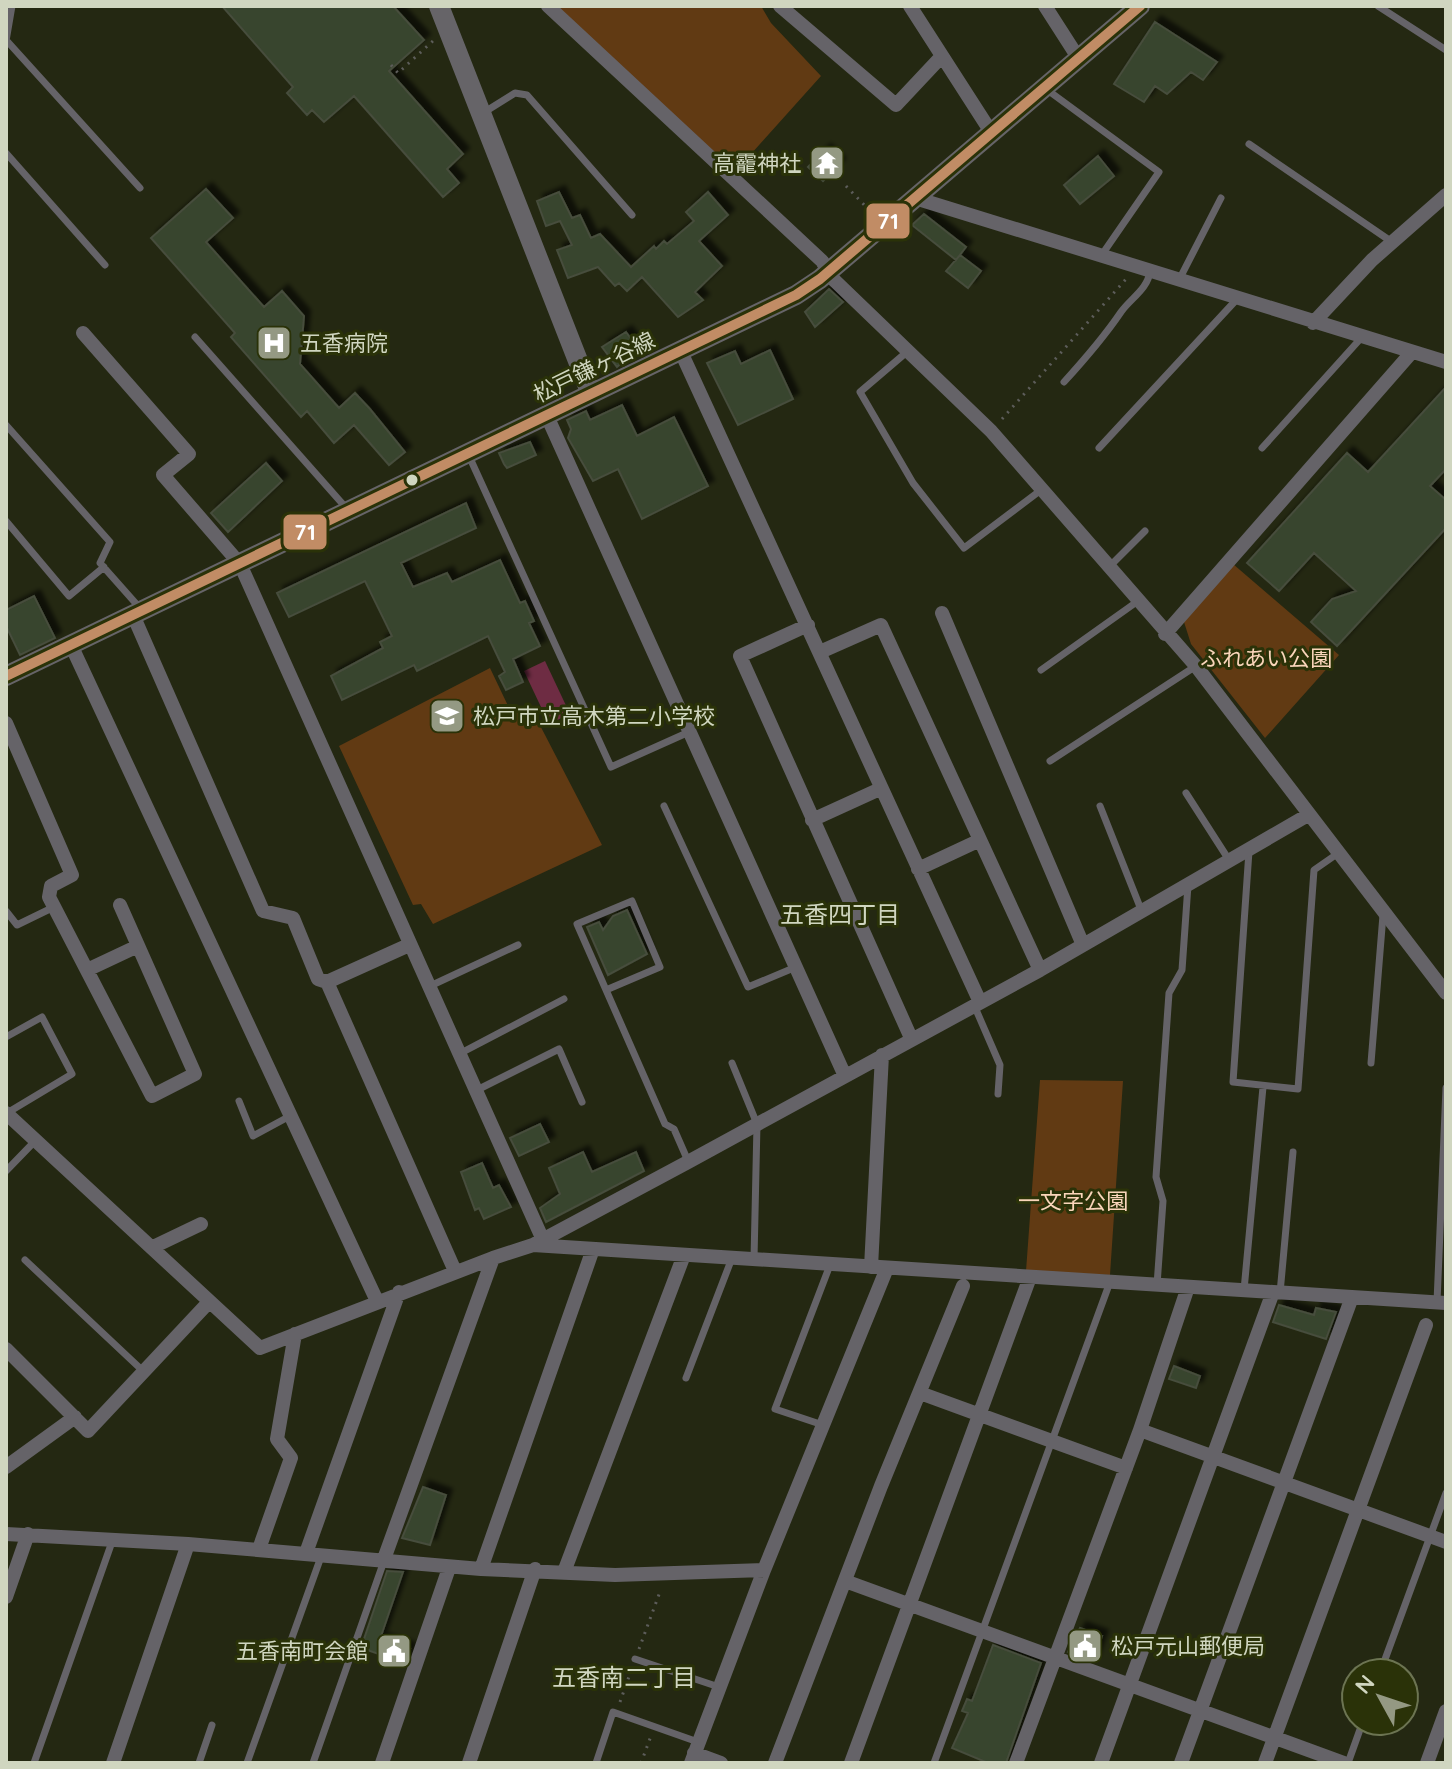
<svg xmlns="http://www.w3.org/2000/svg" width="1452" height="1769" font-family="Quicksand,'Noto Sans JP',sans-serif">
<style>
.green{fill:#613a13}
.water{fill:#6e2c43}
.building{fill:#39442e;stroke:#464d3c;stroke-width:2;filter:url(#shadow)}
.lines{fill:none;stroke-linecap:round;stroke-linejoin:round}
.path{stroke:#5d5d5a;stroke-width:3;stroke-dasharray:2 6;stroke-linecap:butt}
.lane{stroke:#656368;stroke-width:7}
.street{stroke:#656368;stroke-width:14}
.secondary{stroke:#666468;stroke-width:20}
.bus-1-casing{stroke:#2a3208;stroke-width:16}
.bus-1{stroke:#c18c65;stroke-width:10}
.bus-dot{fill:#d0d6c0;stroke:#2a3208;stroke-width:3}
.labels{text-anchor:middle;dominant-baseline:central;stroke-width:6;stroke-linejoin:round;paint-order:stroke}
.poi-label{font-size:22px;fill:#d0d6c0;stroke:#2a3208;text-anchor:start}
.street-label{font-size:22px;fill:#d0d6c0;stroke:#2a3208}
.park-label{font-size:22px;fill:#fad5ba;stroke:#2a3208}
.neighbourhood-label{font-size:24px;fill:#d0d6c0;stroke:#2a3208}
.line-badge{stroke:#2a3208;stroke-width:3}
.badge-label{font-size:22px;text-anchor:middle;font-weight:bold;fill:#fff}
</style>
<defs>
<filter id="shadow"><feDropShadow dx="6" dy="-6" stdDeviation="2" flood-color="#0009"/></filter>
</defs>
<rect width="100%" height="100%" fill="#242812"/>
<path class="green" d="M557,6H761L771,23L821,76L734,173Z
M1233,564L1339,655L1265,738L1191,644L1184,622Z
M490,668L511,712L530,706L602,845L433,924L421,904L413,905L339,746Z
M1040,1080L1123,1081L1110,1275L1026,1271Z"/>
<path class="water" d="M545,661L570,714L549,724L524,671Z"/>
<path class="building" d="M222,6H393L424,40L389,71L463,154L447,169L459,183L443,197L354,96L324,122L312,110L307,115L287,93L293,87Z
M1155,22L1217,62L1203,80L1191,72L1167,94L1155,86L1144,102L1114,84Z
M825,150L839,164L823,181L808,167Z
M1098,156L1114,176L1080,204L1064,185Z
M206,189L233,218L206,242L264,307L282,291L304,316L300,364L339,408L355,393L370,409L405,452L389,465L354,425L334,443L307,411L301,417L231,337L235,333L151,238Z
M559,192L572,218L580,215L591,238L600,234L631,267L654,246L656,249L664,241L667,244L694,221L686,212L708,192L728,215L699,241L722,266L695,292L703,300L678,317L642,277L627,291L619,283L615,286L598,267L568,278L557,250L572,245L560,221L546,226L537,201Z
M924,214L966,247L956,260L912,225Z
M960,255L981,271L968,288L946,271Z
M829,289L843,302L815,327L805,312Z
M626,332L638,348L617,367L602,347Z
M770,350L793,399L738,425L707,363L735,351L741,364Z
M1446,387V469L1430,486L1446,500V528L1337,646L1311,622L1332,599L1356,591L1314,553L1279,591L1247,563L1347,453L1368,472Z
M622,405L637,436L674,417L708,486L642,519L618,469L593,481L568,438L571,429L567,420L586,411L590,420Z
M530,442L536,455L507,468L504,464L499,453Z
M266,463L282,481L228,532L211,513Z
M466,503L476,528L401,563L413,587L447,573L452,582L500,560L520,603L525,601L534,621L529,623L540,646L513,659L523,682L506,690L499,676L505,672L488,636L417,671L414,665L342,700L331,676L383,648L380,642L392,636L365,581L289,617L277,593Z
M34,596L55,638L20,655L6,626V610Z
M627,910L647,954L608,975L587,927L599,922L603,930L613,916Z
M540,1124L549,1142L519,1156L510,1138Z
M583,1152L592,1172L636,1152L644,1171L546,1222L540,1208L560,1194L549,1168Z
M482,1163L493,1188L499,1185L511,1207L484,1219L479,1208L475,1210L461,1172Z
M1279,1305L1314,1315L1316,1308L1336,1312L1326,1339L1273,1322Z
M1174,1366L1200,1376L1196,1388L1169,1379Z
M423,1487L446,1495L430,1545L402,1538Z
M387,1571L403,1572L380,1639L410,1649L405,1663L361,1648Z
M1080,1628L1102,1636L1093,1661L1068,1652Z
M993,1645L1041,1663L1006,1763H988L952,1748L968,1713L962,1711L967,1699L972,1701Z"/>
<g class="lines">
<path class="path" d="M391,65L398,73L434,40
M846,186L872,213
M1002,419L1127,278
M639,1649L661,1589
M620,1702L632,1668
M641,1763L651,1736"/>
<path class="lane" d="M1378,6L1446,50
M6,41L12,6
M7,41L140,188
M1046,89L1159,172L1101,256
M483,113L515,93L527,95L632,215
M1249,144L1392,242
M6,153L105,265
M1179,280L1221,198
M195,337L348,510
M908,351L860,392L913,483L964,548L1041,490
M1064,382C1085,359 1104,337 1121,312C1131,298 1148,289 1150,271
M6,425L110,542L100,563L139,607
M1099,448L1238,298
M1262,448L1362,337
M469,456L611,767L689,732
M6,521L69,596L104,567
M1109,567L1145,531
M1041,670L1138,601
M1050,761L1196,666
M1186,793L1229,860
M664,806L748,987L796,967
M1100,806L1142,912
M1249,851L1233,1082L1298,1089L1314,870L1337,854
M6,911L17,925L54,907
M428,987L518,945
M606,990L660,967L632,901L577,924L665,1124L674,1129L688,1161
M974,1005L1000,1065L998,1094
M6,1037L42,1017L72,1074L7,1113
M459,1054L564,999
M732,1063L757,1124L754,1259
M1371,1063L1383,915
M477,1090L559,1049L582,1102
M239,1101L253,1136L290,1116
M6,1171L36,1140
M25,1260L143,1371
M1157,1285L1163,1201L1156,1177L1169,993L1182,970L1188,885
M1244,1290L1263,1087
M1280,1293L1293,1152
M1437,1302L1446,1088
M686,1378L732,1258
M823,1425L775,1409L830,1265
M635,1659L719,1687
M1380,1673L1446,1493
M34,1763L113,1539
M199,1763L212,1725
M247,1763L322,1554
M313,1763L384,1561
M596,1763L613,1712L698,1742
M934,1763L1110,1282
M1348,1763L1363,1721"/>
<path class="street" d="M548,6L822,261L834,280L991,431L1196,666L1446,993
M780,6L896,105L942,56
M910,6L991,132
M1045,6L1079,59
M915,198L1446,362
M1313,323L1372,260L1446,195
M83,333L189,454L163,475L240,564L543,1240
M681,352L980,1002
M547,416L845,1076
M942,613L1083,945
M133,615L263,911L293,918L318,979L327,982L455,1271
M808,625L740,656L911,1038
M1165,634L1412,352
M71,645L377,1301
M820,652L881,625L1040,970
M6,723L72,875L51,886L49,897L152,1096L195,1074L120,905
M812,820L880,789
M918,869L978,841
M87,970L138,946
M327,982L409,945
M6,1113L260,1348L493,1258
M533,1245L1446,1303
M153,1247L201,1224
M871,1267L882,1055
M6,1349L88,1431L208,1303
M920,1393L1126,1468
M1140,1430L1446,1542
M6,1467L75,1417
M6,1534L188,1544
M259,1549L291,1458L277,1439L295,1334
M306,1553L399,1292
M384,1559L493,1258L533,1245L688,1162L1040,970L1308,815
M481,1569L593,1249
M764,1570L887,1268
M564,1572L684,1255
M845,1581L1344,1763
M6,1597L28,1534
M694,1753L721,1763
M113,1763L188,1544L481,1569L615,1575L764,1570L691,1763
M382,1763L449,1568
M469,1763L535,1569
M775,1763L881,1486L963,1286
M851,1763L1030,1277
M1016,1763L1140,1430L1188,1287
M1101,1763L1273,1292
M1181,1763L1352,1297
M1265,1763L1426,1325
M1427,1763L1446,1711"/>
<path class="secondary" d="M439,6L591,394
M6,676L796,295L820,279L1140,6"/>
<defs>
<path id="bus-1" d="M6,676L796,295L820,279L1140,6"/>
</defs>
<use href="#bus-1" class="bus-1-casing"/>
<use href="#bus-1" class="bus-1"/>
</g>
<defs>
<symbol id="temple-square" viewBox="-11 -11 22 22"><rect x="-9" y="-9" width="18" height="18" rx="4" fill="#949983" stroke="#2a3208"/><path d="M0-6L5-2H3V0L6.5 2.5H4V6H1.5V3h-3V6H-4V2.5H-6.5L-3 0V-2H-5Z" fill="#fff"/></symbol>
<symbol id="hospital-square" viewBox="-11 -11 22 22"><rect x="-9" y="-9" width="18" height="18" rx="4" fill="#949983" stroke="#2a3208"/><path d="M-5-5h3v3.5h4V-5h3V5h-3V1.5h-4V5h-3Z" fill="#fff"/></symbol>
<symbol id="school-square" viewBox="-11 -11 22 22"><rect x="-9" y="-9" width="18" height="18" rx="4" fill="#949983" stroke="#2a3208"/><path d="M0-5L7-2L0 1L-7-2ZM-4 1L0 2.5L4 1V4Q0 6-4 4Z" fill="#fff"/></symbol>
<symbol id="civic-square" viewBox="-11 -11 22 22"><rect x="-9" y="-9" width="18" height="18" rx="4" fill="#949983" stroke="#2a3208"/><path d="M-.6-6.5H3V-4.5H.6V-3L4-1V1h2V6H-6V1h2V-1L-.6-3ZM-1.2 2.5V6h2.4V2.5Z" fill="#fff"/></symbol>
</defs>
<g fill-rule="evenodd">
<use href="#temple-square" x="807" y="143" width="40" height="40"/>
<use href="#hospital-square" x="254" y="323" width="40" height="40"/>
<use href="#school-square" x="427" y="696" width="40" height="40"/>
<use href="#civic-square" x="1065" y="1626" width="40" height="40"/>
<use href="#civic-square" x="374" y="1631" width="40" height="40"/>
</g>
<circle class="bus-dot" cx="412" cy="480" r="7"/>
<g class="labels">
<g class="poi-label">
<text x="801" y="163" text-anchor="end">高靇神社</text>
<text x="300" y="343">五香病院</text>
<text x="473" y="716">松戸市立高木第二小学校</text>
<text x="1111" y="1646">松戸元山郵便局</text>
<text x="368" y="1651" text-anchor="end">五香南町会館</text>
</g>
<g class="street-label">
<text transform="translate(594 367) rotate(-26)">松戸鎌ヶ谷線</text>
</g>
<g class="park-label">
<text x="1266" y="658">ふれあい公園</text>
<text x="1073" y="1201">一文字公園</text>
</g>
<g class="neighbourhood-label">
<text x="840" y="914">五香四丁目</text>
<text x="624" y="1677">五香南二丁目</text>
</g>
</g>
<g class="line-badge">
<rect x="865" y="202" width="46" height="38" rx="8" fill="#c18c65"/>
<rect x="282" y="513" width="46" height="38" rx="8" fill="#c18c65"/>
</g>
<g class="badge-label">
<text x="888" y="229">71</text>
<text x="305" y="540">71</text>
</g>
<rect width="1452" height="1769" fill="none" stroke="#d0d6c0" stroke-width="16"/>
<g transform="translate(1380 1697) rotate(310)"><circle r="38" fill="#2a3208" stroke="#6c7452" stroke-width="2"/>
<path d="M0-6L14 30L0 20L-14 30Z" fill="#949983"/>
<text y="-12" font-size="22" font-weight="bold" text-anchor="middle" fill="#d0d6c0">N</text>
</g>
</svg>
